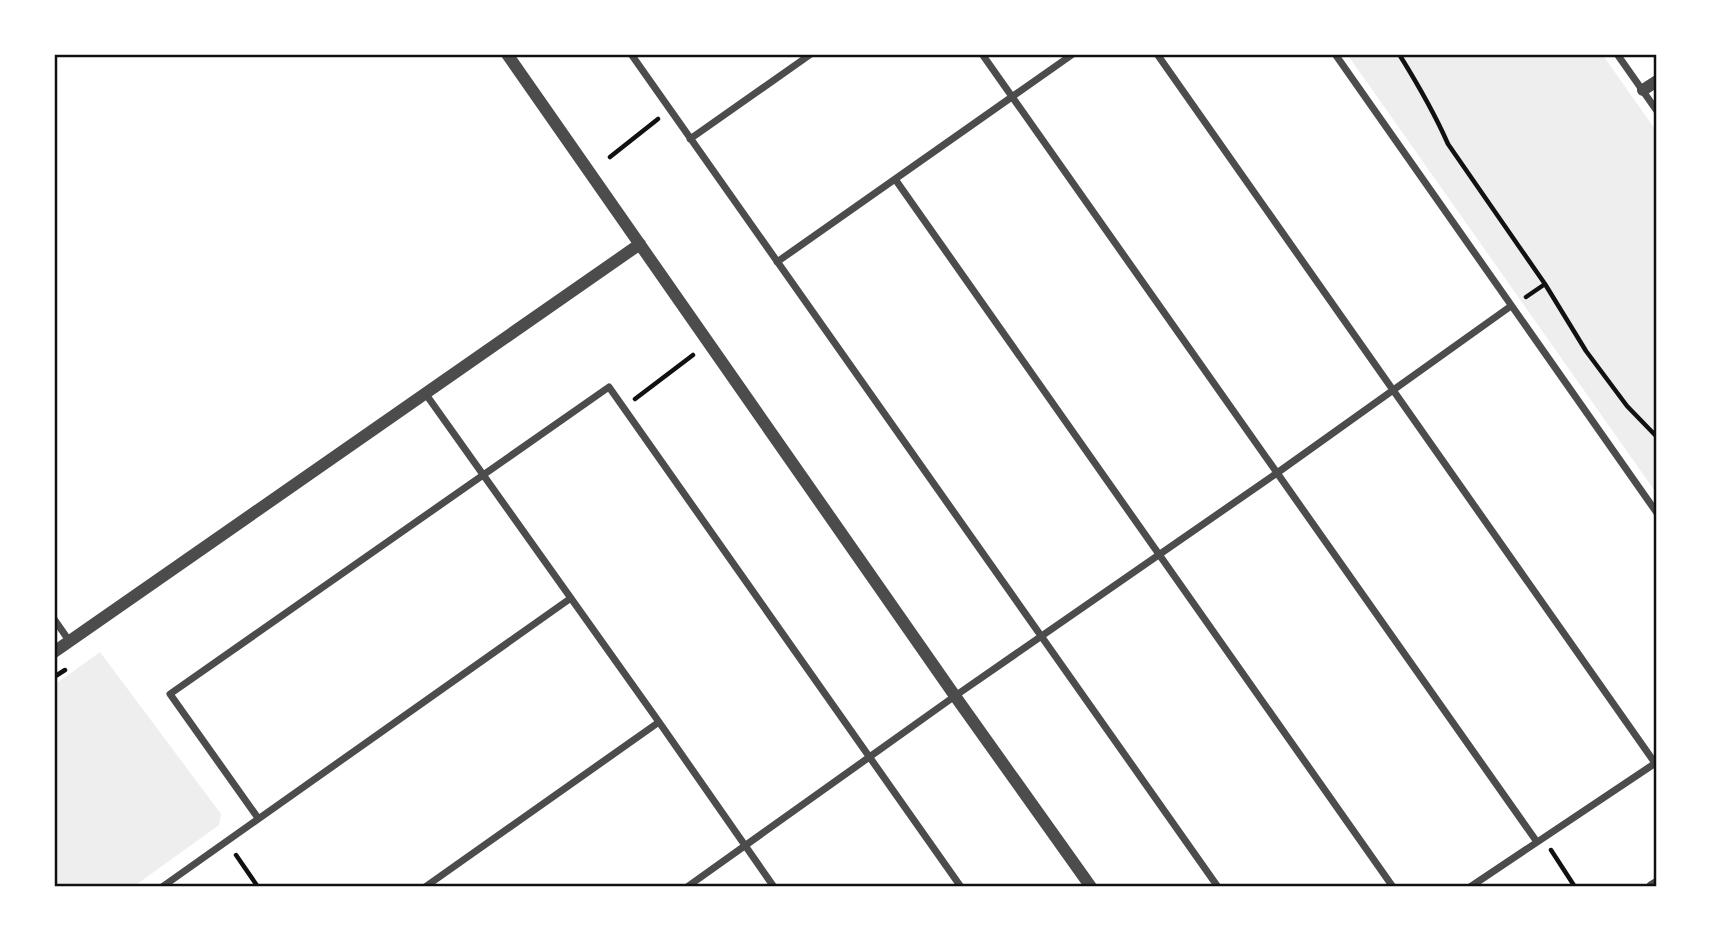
<svg xmlns="http://www.w3.org/2000/svg" width="1711" height="941" font-family="'Noto Sans',sans-serif">
<style>
.green{fill:#eee}
.lines{fill:none;stroke-linecap:round;stroke-linejoin:round}
.path{stroke:#111;stroke-width:4.5}
.minor{stroke:#4c4c4c;stroke-width:7}
.tertiary{stroke:#4c4c4c;stroke-width:12}
.neatline{fill:none;stroke:#111;stroke-width:2.5}
</style>
<rect width="100%" height="100%" fill="#fff"/>
<path class="green" d="M1347,54H1602L1657,132V494Z
M100,652L221,814L219,825L133,887H54V685Z"/>
<g class="lines">
<path class="path" d="M1399,54C1417,83 1434,112 1448,144L1545,284L1586,351L1627,406L1657,437
M610,157L658,119
M1526,297L1545,284
M635,399L693,355
M54,677L65,670
M1551,850L1575,887
M236,855L258,887"/>
<path class="minor" d="M631,54L1218,887
M982,54L1537,842
M1157,54L1655,763
M1335,54L1657,513
M1617,54L1657,111
M690,139L811,54
M895,179L1393,887
M777,262L1073,54
M425,393L659,722L774,887
M54,619L70,642
M258,818L170,694L609,387L961,887
M162,887L571,598
M425,887L659,722
M687,887L955,696L1277,473L1511,306
M1470,887L1657,762"/>
<path class="tertiary" d="M507,54L955,696L1091,887
M1643,90L1657,81
M54,652L640,244
M1652,887L1657,884"/>
</g>
<rect width="1711" height="941" fill="none" stroke="#ffffff" stroke-width="112"/>
<rect x="56" y="56" width="1599" height="829" class="neatline"/>
</svg>
